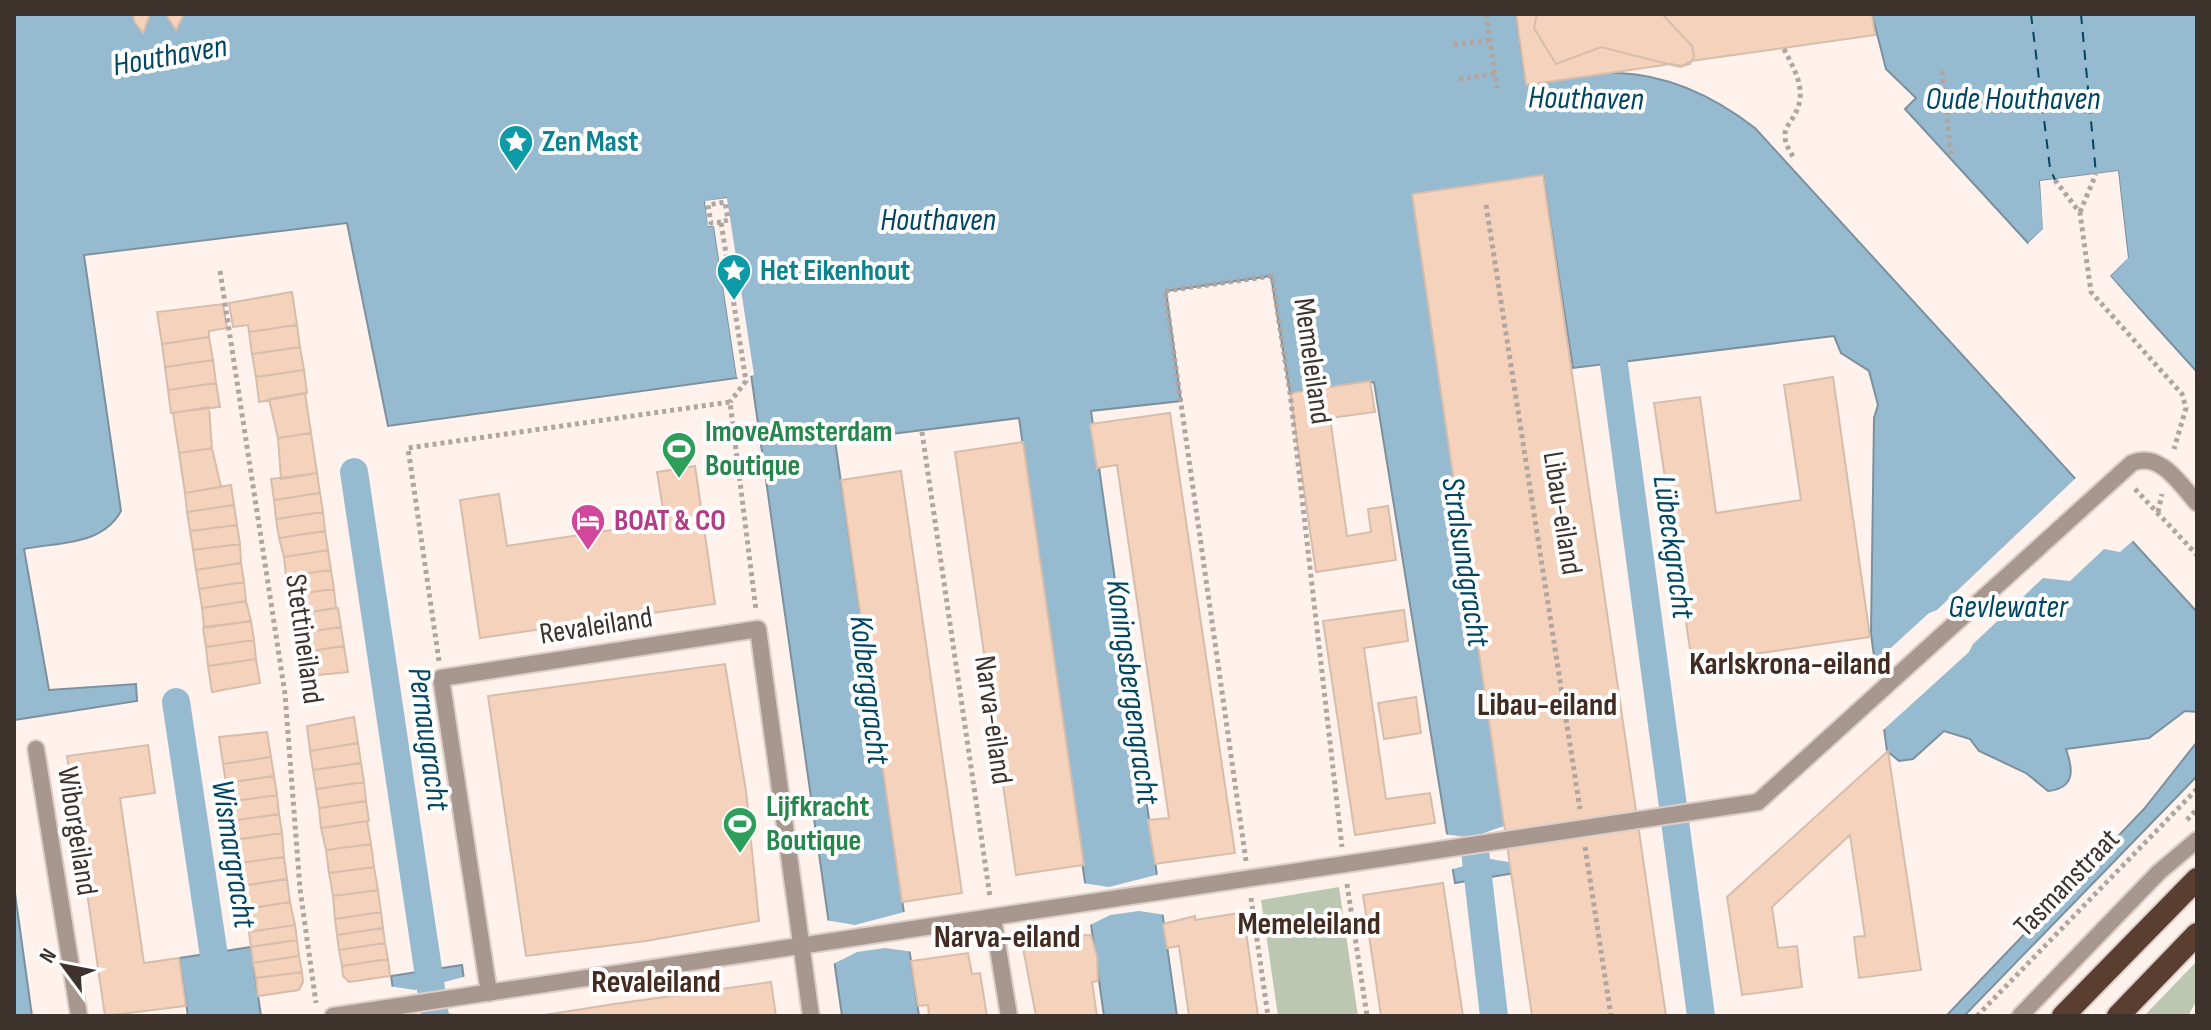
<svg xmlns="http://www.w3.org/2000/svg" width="2211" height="1030" font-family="'Sofia Sans Condensed',sans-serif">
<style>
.green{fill:#bcc7b1}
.water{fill:#96bacf;stroke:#7c919e;stroke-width:2}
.pier{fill:#fff2ed}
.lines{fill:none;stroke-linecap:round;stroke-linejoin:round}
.canal{stroke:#96bacf;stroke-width:28}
.ferry{stroke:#004663;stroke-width:2;stroke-dasharray:10 8;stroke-linecap:butt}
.building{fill:#f4d2bb;stroke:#d7bdab;stroke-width:2}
.minor-casing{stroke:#dccfca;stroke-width:20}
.tertiary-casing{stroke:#dccfca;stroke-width:20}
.trunk-casing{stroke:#dccfca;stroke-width:26}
.path{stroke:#b1a5a0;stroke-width:5;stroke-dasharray:4 4;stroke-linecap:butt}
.minor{stroke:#a7978f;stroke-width:16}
.tertiary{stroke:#a7978f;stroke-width:16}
.trunk{stroke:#5a3e30;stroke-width:22}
.labels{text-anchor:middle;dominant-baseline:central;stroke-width:8;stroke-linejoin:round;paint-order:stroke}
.culture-label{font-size:30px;font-weight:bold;fill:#0d838f;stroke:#fff;text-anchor:start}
.street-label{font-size:30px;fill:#3e322d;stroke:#fff}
.leisure-label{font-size:30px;font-weight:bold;fill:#27864d;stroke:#fff;text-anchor:start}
.hotel-label{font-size:30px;font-weight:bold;fill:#b23c85;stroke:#fff;text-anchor:start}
.water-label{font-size:32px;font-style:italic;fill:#004663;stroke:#fff}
.neighbourhood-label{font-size:32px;font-weight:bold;fill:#422b21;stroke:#fff}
</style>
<rect width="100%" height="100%" fill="#fff2ed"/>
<path class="green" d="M1339,887L1358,1016H1278L1261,900Z
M2197,961V1000L2188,1016H2144Z"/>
<path class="water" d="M14,14H1516L1526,85C1555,81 1589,71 1619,73C1669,75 1716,98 1755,128L2197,612V712L2185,711L2149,738L2066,749C2073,769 2076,788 2048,791L2026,773L1979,751L1970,739L1944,731L1913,759L1899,761L1887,751L1871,634L1874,418L1878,405L1869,371L1841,353L1834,336L1573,368L1543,175L1521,872L1455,883L1374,382L1290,393L1271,276L1166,291L1181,401L1091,411L1177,1016H1104L1019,418L835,441L919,1016H842L726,198L705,202L709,226L714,225L737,378L388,426L347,223L84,255L121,511C102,546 58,542 24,549L49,690L136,684L137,701L14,720Z
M1872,14H2197V372L2110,276L2128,257L2118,171L2040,181L2044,229L2028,243L1905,109L1916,98L1886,69Z
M2197,742V776L1964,1016H1946L2144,809Z
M14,886L32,1016H14Z
M251,947L261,1016H188L179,958Z
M462,965L469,1016H397L391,976Z"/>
<path class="pier" d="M2118,171L2128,258L2110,276L2197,376L2106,277L2124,256L2115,176L2044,185L2047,230L2031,246L2028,243L2043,229L2040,181Z
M727,198L754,375L750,376L724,202L709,205L712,222L718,225L741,377L737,378L714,226H708L705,201Z
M2079,475L2136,538L2120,552L2104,549L2070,581L2043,578L1973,644L1969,652L1882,731L1870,667L1929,613L1937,610Z
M1515,822L1521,864L1490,859L1449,870L1443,834L1459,836L1484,833Z
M1160,874L1166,915L1139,911L1110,915L1088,926L1082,883L1109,887Z
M908,911L914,952L885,948L857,952L831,965L825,920L855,925Z
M467,976L473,1016L445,1013L393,1016L388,986L415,990Z"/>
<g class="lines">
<path class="canal" d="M1609,327L1701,1016
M354,472L435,1016
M176,702L223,1016
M1474,842L1494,1016"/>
<path class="ferry" d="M2031,14L2050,168L2055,180
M2081,14L2096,174"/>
</g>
<path class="building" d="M133,14H150L143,33L134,21Z
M167,14H184L176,30L168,18Z
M1516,14H1872L1875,35L1691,61L1682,66L1671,64L1526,85Z
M1537,14H1662L1692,46L1694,57L1690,64L1680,67L1601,47L1556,64L1534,28Z
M1543,175L1666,1016H1532L1412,194Z
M292,292L297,325L249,332L248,325L233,327L229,303Z
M223,304L227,328L209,331V337L162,344L157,312Z
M297,325L300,347L252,354L249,332Z
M209,337L213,360L165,367L162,344Z
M300,347L304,370L256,377L252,354Z
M213,360L216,383L168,390L165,367Z
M304,370L307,393L259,402L256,377Z
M1833,377L1870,637L1692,663L1654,403L1700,397L1716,513L1801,500L1784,385Z
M1370,381L1375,412L1330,418L1347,536L1371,532L1368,509L1388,506L1396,560L1316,572L1290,393Z
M216,383L220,407L171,413L168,390Z
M305,393L311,433L278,438L269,399Z
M209,407L212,448L179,453L173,413Z
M1170,413L1235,853L1155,864L1148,820L1169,818L1117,465L1097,468L1090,424Z
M311,433L317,473L281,479L278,438Z
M1023,442L1084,865L1016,875L955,452Z
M212,448L221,487L185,493L179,453Z
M695,466L715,604L480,638L460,500L499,494L507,546L665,522L657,472Z
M901,471L962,893L902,902L841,480Z
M317,473L320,493L274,500L271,479Z
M231,485L234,505L187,512L185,493Z
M320,493L323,512L276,519L274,500Z
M234,505L237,525L190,531L187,512Z
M323,512L325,531L279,538L276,519Z
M237,525L240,544L193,550L190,531Z
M325,531L328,550L284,557L279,538Z
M240,544L241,563L196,570L193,550Z
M328,550L331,570L286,576L284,557Z
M241,563L244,582L199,589L196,570Z
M331,570L334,589L289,595L286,576Z
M244,582L246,601L202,608L199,589Z
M334,589L336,608L290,615L289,595Z
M246,601L251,621L204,627L202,608Z
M338,608L341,627L293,634L290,615Z
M1404,610L1408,641L1364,648L1386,799L1430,793L1435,823L1355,835L1323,621Z
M251,621L254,640L206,647L203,628Z
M341,627L344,646L296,653L293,634Z
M254,640L256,659L208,666L206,647Z
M344,646L348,672L299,677L296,653Z
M256,659L260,683L212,692L208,666Z
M725,664L746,791L759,921L646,941L526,956L488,696Z
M1416,697L1421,733L1384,739L1378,703Z
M354,717L358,743L310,751L307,726Z
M267,732L271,757L223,764L219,737Z
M358,743L361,763L313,770L310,751Z
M148,745L155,793L120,798L144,963L179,958L186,1006L105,1016L67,756Z
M1888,751L1921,970L1859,978L1854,937L1865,936L1850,835L1772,907L1778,948L1797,946L1802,987L1742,995L1727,897Z
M271,757L274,776L226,783L223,764Z
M361,763L364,782L316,789L313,770Z
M274,776L277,795L228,802L226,783Z
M364,782L366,801L319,808L316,789Z
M277,795L279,814L231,821L228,802Z
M366,801L369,821L321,828L319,808Z
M279,814L282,833L234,840L231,821Z
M367,821L371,844L326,850L321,828Z
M282,833L284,857L239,863L235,840Z
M371,844L374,867L329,873L326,850Z
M284,857L287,879L242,886L239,863Z
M374,867L378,890L333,896L329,873Z
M287,879L290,902L246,909L242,886Z
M1443,883L1463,1016H1381L1363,895Z
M378,890L381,912L335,919L333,896Z
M290,902L295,925L249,932L246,909Z
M381,912L383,928L337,935L335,919Z
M1239,913L1244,917L1258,1016H1189L1179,946L1167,948L1163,924L1195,916V920Z
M295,925L297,940L251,947L249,932Z
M383,928L385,943L339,950L337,935Z
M1091,935L1097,956L1098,981L1092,982L1097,1016H1036L1023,948L1068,936Z
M297,940L299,956L253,963L251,947Z
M385,943L388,959L342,966L339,950Z
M968,953L972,974L980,973L987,1016H929L928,1005L918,1006L911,961Z
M299,956L302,972L256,978L253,963Z
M388,959L390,976L349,982L343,976L342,966Z
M302,972L303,982L299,990L258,996L256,978Z
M771,982L776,1016H538L614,1004Z"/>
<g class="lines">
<defs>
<path id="minor" d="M36,749L79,1016
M993,918L1009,1016
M489,993L441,678L758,629L811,1016
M333,1016L1758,802L2132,463C2160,451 2180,484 2197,503"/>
<path id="tertiary" d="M2020,1016L2159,872L2197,840"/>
<path id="trunk" d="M2063,1016L2197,879
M2118,1016L2197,934"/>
</defs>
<use href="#minor" class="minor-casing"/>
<use href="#tertiary" class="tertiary-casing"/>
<use href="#trunk" class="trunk-casing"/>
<path class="path" d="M1486,14L1497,88
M1454,45L1490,40
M1784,49C1792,65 1802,81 1800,99C1796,127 1772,125 1794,158
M1942,71L1951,156
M1459,79L1495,74
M2055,180L2080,213L2091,292L2182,394L2186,408L2174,449
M1486,205L1580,809
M2080,212L2096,174
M721,222L711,223L708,205L725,202L728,220L721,222L746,381L730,402
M220,271L285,694L300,889L316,1003
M922,432L990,897
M2135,489L2197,555
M2158,512L2162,494
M439,661L408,448L730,402L756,610
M2187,820L2197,809
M1585,847L1611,1016
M1246,861L1165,291L1272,276L1290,393L1342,847
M1347,884L1367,1016
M1251,898L1268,1016
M1977,1016L2197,789"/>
<use href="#minor" class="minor"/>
<use href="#tertiary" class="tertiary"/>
<use href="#trunk" class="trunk"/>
</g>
<defs>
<symbol id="sight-pin" viewBox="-11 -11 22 30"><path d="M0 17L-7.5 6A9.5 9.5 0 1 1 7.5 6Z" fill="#0f9aa8" stroke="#fff"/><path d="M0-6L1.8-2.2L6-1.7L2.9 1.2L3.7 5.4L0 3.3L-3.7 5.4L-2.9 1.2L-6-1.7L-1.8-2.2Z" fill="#fff"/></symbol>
<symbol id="stadium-pin" viewBox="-11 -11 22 30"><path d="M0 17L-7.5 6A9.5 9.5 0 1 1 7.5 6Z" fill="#2e9e5b" stroke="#fff"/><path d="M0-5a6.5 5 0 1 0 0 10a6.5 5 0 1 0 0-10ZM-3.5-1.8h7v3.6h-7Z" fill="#fff"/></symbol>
<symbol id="hotel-pin" viewBox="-11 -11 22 30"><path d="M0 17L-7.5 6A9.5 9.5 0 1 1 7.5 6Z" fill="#d1479c" stroke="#fff"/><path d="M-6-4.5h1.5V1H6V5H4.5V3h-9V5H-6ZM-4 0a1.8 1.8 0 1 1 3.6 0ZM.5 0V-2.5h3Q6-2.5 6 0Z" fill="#fff"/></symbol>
</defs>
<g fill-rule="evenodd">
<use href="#sight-pin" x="496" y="122" width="40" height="54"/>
<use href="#sight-pin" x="714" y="251" width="40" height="54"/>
<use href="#stadium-pin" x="659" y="429" width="40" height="54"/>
<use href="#hotel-pin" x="568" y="501" width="40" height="54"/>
<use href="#stadium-pin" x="720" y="804" width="40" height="54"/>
</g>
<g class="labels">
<g class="culture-label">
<text x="542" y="142">Zen Mast</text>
<text x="760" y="271">Het Eikenhout</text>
</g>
<g class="street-label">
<text transform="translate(1312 361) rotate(82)">Memeleiland</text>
<text transform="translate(1562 513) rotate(81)">Libau-eiland</text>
<text transform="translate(596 626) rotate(-9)">Revaleiland</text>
<text transform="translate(304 639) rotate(82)">Stettineiland</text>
<text transform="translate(993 720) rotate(82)">Narva-eiland</text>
<text transform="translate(77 831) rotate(81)">Wiborgeiland</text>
<text transform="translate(2067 883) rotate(-46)">Tasmanstraat</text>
</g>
<g class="leisure-label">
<text x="705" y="432">ImoveAmsterdam<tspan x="705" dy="34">Boutique</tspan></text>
<text x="766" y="807">Lijfkracht<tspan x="766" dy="34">Boutique</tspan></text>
</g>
<g class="hotel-label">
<text x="614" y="521">BOAT &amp; CO</text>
</g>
<g class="water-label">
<text transform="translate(170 56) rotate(-10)">Houthaven</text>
<text transform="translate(1586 99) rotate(1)">Houthaven</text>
<text x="2013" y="99">Oude Houthaven</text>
<text x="938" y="220">Houthaven</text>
<text transform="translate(1673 547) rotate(82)">Lübeckgracht</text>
<text transform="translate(1465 562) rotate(81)">Stralsundgracht</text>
<text x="2008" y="607">Gevlewater</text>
<text transform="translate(869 690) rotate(83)">Kolberggracht</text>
<text transform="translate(1132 692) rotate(82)">Koningsbergengracht</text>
<text transform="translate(428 739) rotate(82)">Pernaugracht</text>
<text transform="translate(233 854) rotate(81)">Wismargracht</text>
</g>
<g class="neighbourhood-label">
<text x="1790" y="664">Karlskrona-eiland</text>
<text x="1547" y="705">Libau-eiland</text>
<text x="1309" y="924">Memeleiland</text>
<text x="1007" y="937">Narva-eiland</text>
<text x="656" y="982">Revaleiland</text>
</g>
</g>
<rect width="2211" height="1030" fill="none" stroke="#3e322d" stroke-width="32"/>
<g transform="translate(64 966) rotate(302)" stroke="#ffffff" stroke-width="6" paint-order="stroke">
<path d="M0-6L14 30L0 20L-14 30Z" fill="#3e322d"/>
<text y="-12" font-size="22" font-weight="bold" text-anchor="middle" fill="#3e322d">N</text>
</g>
</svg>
